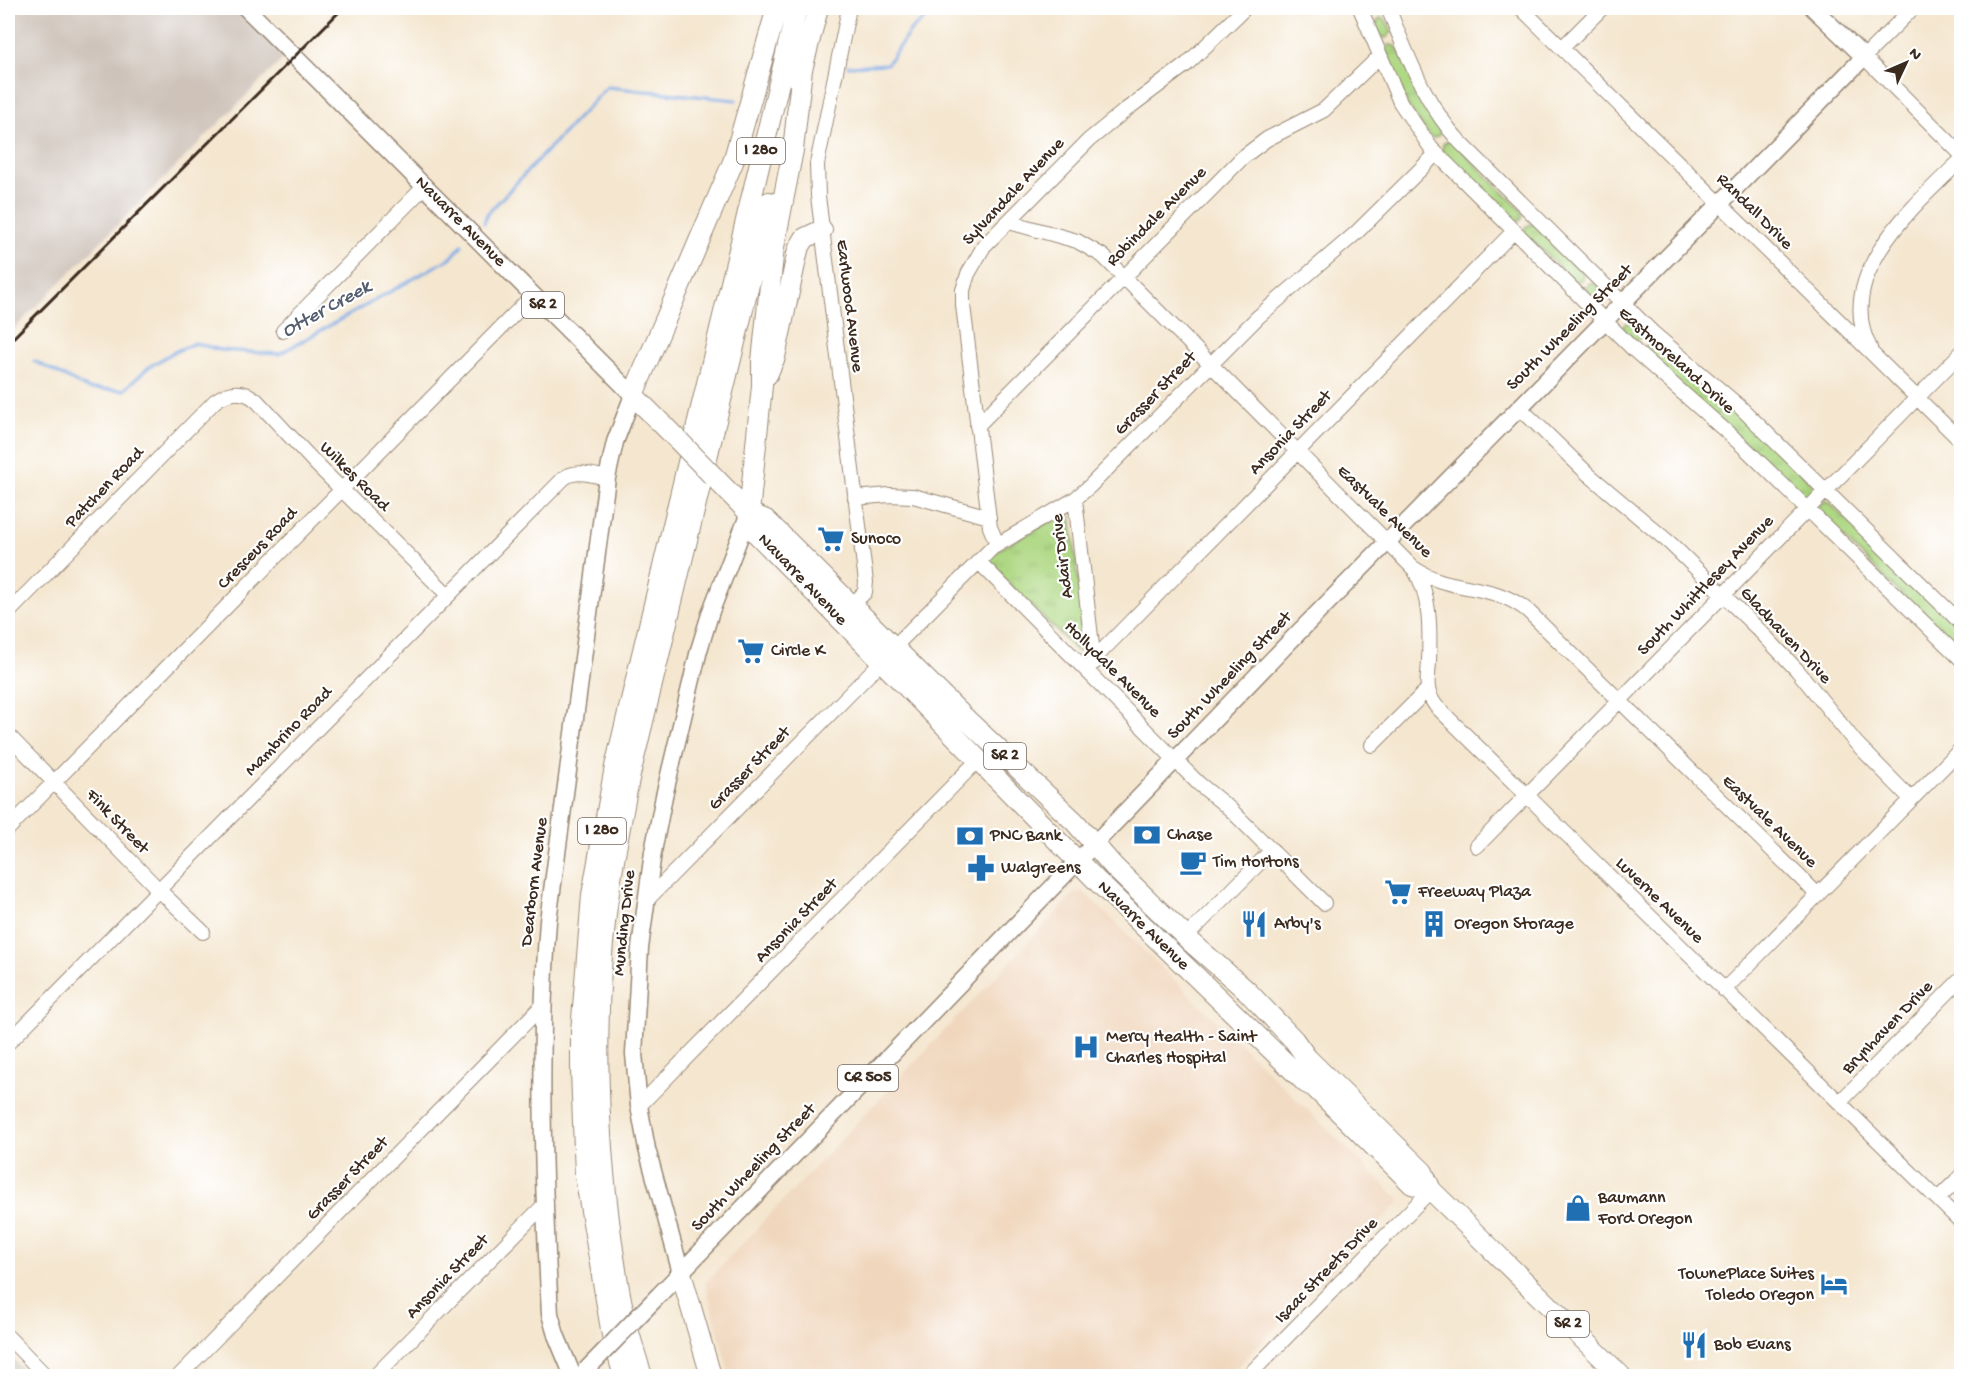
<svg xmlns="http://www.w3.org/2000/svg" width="1969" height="1384" font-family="'Gochi Hand',sans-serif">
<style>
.built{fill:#f0d6bc}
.industrial{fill:#cec2b9}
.grass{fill:url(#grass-tufts);stroke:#748150;stroke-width:1.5}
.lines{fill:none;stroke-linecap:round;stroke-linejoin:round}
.stream{stroke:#7aa9e4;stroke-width:3}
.minor-casing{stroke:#988876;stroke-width:16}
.major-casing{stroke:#988876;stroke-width:19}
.highway-casing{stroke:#988876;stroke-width:22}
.minor{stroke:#fff;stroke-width:14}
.major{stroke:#fff;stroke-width:16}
.highway{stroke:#fff;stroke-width:20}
.rail{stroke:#3b2a1e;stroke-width:3}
.major-bridge-casing{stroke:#988876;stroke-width:19;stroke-linecap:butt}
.highway-bridge-casing{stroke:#988876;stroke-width:22;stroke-linecap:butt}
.major-bridge{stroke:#fff;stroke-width:16}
.highway-bridge{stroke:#fff;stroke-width:20}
.labels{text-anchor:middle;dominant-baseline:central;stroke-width:4.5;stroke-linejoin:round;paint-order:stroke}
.shield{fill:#fff;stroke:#766a62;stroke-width:1.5}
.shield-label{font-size:16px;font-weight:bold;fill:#3b2a1e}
.street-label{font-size:18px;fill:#3b2a1e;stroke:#fff}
.poi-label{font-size:18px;fill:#3b2a1e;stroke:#fff;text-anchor:start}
.water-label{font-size:20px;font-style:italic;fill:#545d6d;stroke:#fff}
</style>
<defs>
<pattern id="grass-tufts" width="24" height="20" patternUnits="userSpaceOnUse" patternTransform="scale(1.5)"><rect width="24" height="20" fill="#aed883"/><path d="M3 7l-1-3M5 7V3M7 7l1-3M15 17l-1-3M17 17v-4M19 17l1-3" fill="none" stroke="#97ba71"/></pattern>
</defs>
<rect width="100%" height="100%" fill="#fff"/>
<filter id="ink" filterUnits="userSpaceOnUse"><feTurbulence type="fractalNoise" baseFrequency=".0167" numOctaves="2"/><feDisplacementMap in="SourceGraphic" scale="12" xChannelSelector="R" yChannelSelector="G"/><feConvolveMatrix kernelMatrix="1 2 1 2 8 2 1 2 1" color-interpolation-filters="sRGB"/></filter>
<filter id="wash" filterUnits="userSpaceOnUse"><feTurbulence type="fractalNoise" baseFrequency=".008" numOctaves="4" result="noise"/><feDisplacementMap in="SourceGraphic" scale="24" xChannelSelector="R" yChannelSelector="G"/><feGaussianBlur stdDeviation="1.35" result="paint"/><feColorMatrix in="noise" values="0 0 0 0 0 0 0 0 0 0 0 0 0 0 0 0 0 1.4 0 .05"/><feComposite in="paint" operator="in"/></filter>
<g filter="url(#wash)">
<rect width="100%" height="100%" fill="#f4e6cf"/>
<path class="built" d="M1083,891L1401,1201L1228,1376H730L705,1283L1076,892Z"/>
<path class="industrial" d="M8,8H247L291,51L8,335Z
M8,1354L30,1376H8Z"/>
<path class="grass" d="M1380,18L1385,19L1392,32L1386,38L1378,36L1374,26Z
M1389,45L1396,46L1440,125V134L1434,138H1431L1409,108L1385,51Z
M1448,141H1452L1522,211C1524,218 1522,220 1516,223L1442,152L1443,144Z
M1534,223L1584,274L1581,280L1575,282L1524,233L1525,227Z
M1590,283H1594L1604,293L1599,302L1596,303L1584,293L1585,288Z
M1629,321H1632L1643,331L1638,340L1632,341L1623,331V326Z
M1650,341L1654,342L1728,403L1815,486L1817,492L1811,499H1807L1645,354L1644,349Z
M1826,500L1961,629V654L1819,513L1817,507Z
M1065,513L1071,517L1086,645L1080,651H1077L991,566L990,559L993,553Z"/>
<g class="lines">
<path class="stream" d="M848,66L887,64L911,30L938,8
M484,223L487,214L607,87L736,100
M34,361L89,389L124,390L149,367L172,353L195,343L220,350L279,354L452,257L462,245"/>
</g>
</g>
<g filter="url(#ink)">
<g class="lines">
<defs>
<path id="minor" d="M849,8L817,164L818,196L866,582L865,592L851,606
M1360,8L1400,102L1431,148L1634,350L1745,448L1962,660
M1388,8C1408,56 1424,103 1460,142L1652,332L1739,406L1962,624
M1521,8L1962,442
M1913,8L1864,57L1962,155
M1562,48L1602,8
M1009,222L1077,241L1103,256L1412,567C1450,594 1488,580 1527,610L1818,895
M283,331L425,186
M1870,348C1832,275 1916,204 1962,159
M1519,407L1588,474L1671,544L1759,630L1797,670L1856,743L1911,799
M977,426L1243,157L1267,139L1324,110L1380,56
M855,498L889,495L913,496L989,517
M1075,499L1094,663
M997,544L990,527L963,305V290L968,274L984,246L1089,140L1127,109L1187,64L1245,8
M978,561L1198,783L1230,809L1324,903
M1415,571C1431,595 1430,633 1429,662C1428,680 1424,690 1436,706L1962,1223
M8,613L215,401C229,391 244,389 257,401L316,464L448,595
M894,647L992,548L1075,499L1090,486L1258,317L1356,233L1436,154
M1093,660L1514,231
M8,735L159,890L203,932
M1372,745L1427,690
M8,829L533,295
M1477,846L1962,352
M645,902L882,661
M1186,937L1272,850
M1724,990L1962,748
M8,1043L564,478C577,469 592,475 607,478
M1840,1102L1962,978
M639,1106L979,759
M1938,1199L1962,1175
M8,1337L46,1376
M179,1376L542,1006
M375,1376L546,1203
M1248,1376L1431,1190"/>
<path id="major" d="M246,8L633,395L615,442L607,478L548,921C538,1052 543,1184 550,1314L556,1335L573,1376
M681,1273L647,1149L639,1106L634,1054L640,948L653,852L664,796L699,650L711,611L749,513
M659,1295L1295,636L1864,57L1813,8"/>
<path id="highway" d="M802,69L793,150L774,247L762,361V386L749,513L754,531L1098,882L1306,1083L1314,1087L1412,1184L1431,1190
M799,81L818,8
M767,375L775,357L798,250L805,238L822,230
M678,440L633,395L733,162L777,8
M713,476L749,513L766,520L966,719L1075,822L1114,867L1191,942L1247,991L1294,1040L1307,1058L1423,1172L1431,1190L1621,1376
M681,1273L711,1376
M624,1376L612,1335L585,1175L581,1070V1032L592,895L615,767L797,8
M642,1376C633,1348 624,1319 619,1289C599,1169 592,1043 605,923C610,875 620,827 629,779L769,202"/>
</defs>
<use href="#minor" class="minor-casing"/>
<use href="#major" class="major-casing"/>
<use href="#highway" class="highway-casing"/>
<use href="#minor" class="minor"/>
<use href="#major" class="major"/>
<use href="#highway" class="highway"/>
<path class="rail" d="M8,343L343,8"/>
<defs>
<path id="major-bridge" d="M586,1370L659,1295"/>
<path id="highway-bridge" d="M678,440L713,476"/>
</defs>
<use href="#major-bridge" class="major-bridge-casing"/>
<use href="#highway-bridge" class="highway-bridge-casing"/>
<use href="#major-bridge" class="major-bridge"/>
<use href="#highway-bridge" class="highway-bridge"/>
</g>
</g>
<defs>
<symbol id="supermarket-bare" viewBox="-9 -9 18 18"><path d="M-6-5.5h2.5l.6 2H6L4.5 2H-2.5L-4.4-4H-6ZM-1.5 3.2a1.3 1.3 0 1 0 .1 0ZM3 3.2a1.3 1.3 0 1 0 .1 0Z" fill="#1f6fb2" stroke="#fff" stroke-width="2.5" paint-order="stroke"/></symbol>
<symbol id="bank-bare" viewBox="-9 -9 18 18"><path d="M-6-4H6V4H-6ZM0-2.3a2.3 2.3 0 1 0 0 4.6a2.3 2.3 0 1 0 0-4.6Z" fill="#1f6fb2" stroke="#fff" stroke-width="2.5" paint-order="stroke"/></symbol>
<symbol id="cafe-bare" viewBox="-9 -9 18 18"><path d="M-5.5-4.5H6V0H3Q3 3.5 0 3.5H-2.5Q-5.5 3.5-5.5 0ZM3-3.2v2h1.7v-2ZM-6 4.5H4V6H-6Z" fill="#1f6fb2" stroke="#fff" stroke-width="2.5" paint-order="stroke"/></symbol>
<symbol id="pharmacy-bare" viewBox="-9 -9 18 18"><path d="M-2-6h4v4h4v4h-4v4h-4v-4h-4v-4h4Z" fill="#1f6fb2" stroke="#fff" stroke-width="2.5" paint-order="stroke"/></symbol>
<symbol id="restaurant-bare" viewBox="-9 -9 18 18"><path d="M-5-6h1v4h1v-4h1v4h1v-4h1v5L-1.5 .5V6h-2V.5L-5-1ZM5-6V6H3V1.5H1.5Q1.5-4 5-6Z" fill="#1f6fb2" stroke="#fff" stroke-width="2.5" paint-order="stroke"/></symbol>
<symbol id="building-bare" viewBox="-9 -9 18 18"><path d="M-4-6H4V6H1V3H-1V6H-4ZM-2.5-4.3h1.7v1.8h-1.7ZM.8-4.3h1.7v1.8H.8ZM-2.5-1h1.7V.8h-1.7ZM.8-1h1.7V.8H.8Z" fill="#1f6fb2" stroke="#fff" stroke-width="2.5" paint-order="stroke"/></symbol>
<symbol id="hospital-bare" viewBox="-9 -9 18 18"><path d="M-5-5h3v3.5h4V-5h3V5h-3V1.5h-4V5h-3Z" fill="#1f6fb2" stroke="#fff" stroke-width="2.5" paint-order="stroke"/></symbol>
<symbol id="shop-bare" viewBox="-9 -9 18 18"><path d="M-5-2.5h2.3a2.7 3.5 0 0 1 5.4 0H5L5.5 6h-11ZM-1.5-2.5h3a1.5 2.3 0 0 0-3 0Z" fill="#1f6fb2" stroke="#fff" stroke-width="2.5" paint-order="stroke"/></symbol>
<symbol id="hotel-bare" viewBox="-9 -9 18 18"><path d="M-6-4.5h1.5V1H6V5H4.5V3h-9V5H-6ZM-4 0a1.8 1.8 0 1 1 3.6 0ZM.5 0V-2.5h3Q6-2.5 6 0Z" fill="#1f6fb2" stroke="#fff" stroke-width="2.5" paint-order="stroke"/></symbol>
</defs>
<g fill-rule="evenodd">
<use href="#supermarket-bare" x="812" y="520" width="38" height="38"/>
<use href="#supermarket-bare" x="732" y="632" width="38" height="38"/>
<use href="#bank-bare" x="1128" y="816" width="38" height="38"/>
<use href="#bank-bare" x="951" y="817" width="38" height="38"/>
<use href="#cafe-bare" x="1174" y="843" width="38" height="38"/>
<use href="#pharmacy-bare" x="962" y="849" width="38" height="38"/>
<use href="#supermarket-bare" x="1379" y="873" width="38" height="38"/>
<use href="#restaurant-bare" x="1235" y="905" width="38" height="38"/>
<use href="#building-bare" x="1415" y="905" width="38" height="38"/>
<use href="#hospital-bare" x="1067" y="1028" width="38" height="38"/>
<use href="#shop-bare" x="1559" y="1189" width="38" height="38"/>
<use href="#hotel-bare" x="1815" y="1265" width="38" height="38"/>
<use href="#restaurant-bare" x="1675" y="1326" width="38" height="38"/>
</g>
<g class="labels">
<g class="shield">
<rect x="737" y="138" width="48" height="26" rx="4.5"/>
<rect x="522" y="292" width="42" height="26" rx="4.5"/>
<rect x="984" y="743" width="42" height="26" rx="4.5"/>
<rect x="578" y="818" width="48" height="26" rx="4.5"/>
<rect x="838" y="1065" width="60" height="26" rx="4.5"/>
<rect x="1547" y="1311" width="42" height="26" rx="4.5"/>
</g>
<g class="shield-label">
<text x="761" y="151">I 280</text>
<text x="543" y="305">SR 2</text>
<text x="1005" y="756">SR 2</text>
<text x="602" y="831">I 280</text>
<text x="868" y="1078">CR 505</text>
<text x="1568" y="1324">SR 2</text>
</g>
<g class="street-label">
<text transform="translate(1014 192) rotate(-47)">Sylvandale Avenue</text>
<text transform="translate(1754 212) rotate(45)">Randall Drive</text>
<text transform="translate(1157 217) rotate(-45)">Robindale Avenue</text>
<text transform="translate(460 222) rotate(45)">Navarre Avenue</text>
<text transform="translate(849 306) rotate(83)">Earlwood Avenue</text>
<text transform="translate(1570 328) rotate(-45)">South Wheeling Street</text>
<text transform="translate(1676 361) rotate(42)">Eastmoreland Drive</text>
<text transform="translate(1156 394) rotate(-46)">Grasser Street</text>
<text transform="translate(1291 433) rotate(-46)">Ansonia Street</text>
<text transform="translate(354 477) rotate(45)">Wilkes Road</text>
<text transform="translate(105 488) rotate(-46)">Patchen Road</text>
<text transform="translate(1384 512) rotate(44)">Eastvale Avenue</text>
<text transform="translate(258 549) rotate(-46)">Cresceus Road</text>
<text transform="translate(1063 556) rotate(-97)">Adair Drive</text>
<text transform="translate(802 580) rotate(46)">Navarre Avenue</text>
<text transform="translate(1706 586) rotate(-46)">South Whittlesey Avenue</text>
<text transform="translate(1785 636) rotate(47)">Gladhaven Drive</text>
<text transform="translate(1112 670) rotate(45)">Hollydale Avenue</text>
<text transform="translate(1230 676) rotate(-46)">South Wheeling Street</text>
<text transform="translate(289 732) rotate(-46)">Mambrino Road</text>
<text transform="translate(750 769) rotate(-46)">Grasser Street</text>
<text transform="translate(117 822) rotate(46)">Fink Street</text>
<text transform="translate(1769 822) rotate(44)">Eastvale Avenue</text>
<text transform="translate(535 882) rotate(-83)">Dearborn Avenue</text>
<text transform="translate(1659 901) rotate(44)">Luverne Avenue</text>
<text transform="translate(797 921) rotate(-46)">Ansonia Street</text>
<text transform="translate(625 923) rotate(-84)">Munding Drive</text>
<text transform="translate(1143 926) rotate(44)">Navarre Avenue</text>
<text transform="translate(1888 1028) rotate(-46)">Brynhaven Drive</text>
<text transform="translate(754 1168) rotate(-46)">South Wheeling Street</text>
<text transform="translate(348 1179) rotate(-46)">Grasser Street</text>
<text transform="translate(1327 1271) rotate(-46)">Isaac Streets Drive</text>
<text transform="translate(448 1277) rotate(-46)">Ansonia Street</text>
</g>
<g class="poi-label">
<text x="851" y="539">Sunoco</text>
<text x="771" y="651">Circle K</text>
<text x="1167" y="835">Chase</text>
<text x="990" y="836">PNC Bank</text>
<text x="1213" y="862">Tim Hortons</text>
<text x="1001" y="868">Walgreens</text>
<text x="1418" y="892">Freeway Plaza</text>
<text x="1274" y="924">Arby's</text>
<text x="1454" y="924">Oregon Storage</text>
<text x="1106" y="1037">Mercy Health - Saint<tspan x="1106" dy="21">Charles Hospital</tspan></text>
<text x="1598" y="1198">Baumann<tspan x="1598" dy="21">Ford Oregon</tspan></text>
<text x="1814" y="1274" text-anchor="end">TownePlace Suites<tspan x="1814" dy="21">Toledo Oregon</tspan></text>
<text x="1714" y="1345">Bob Evans</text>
</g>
<g class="water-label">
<text transform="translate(327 310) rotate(-29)">Otter Creek</text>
</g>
</g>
<rect width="1969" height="1384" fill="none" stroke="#fff" stroke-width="30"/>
<g transform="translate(1906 63) rotate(46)" stroke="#ffffff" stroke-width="4.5" paint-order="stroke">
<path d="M0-4.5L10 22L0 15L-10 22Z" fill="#3b2a1e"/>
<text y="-9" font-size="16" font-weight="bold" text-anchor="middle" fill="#3b2a1e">N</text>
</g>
</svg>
